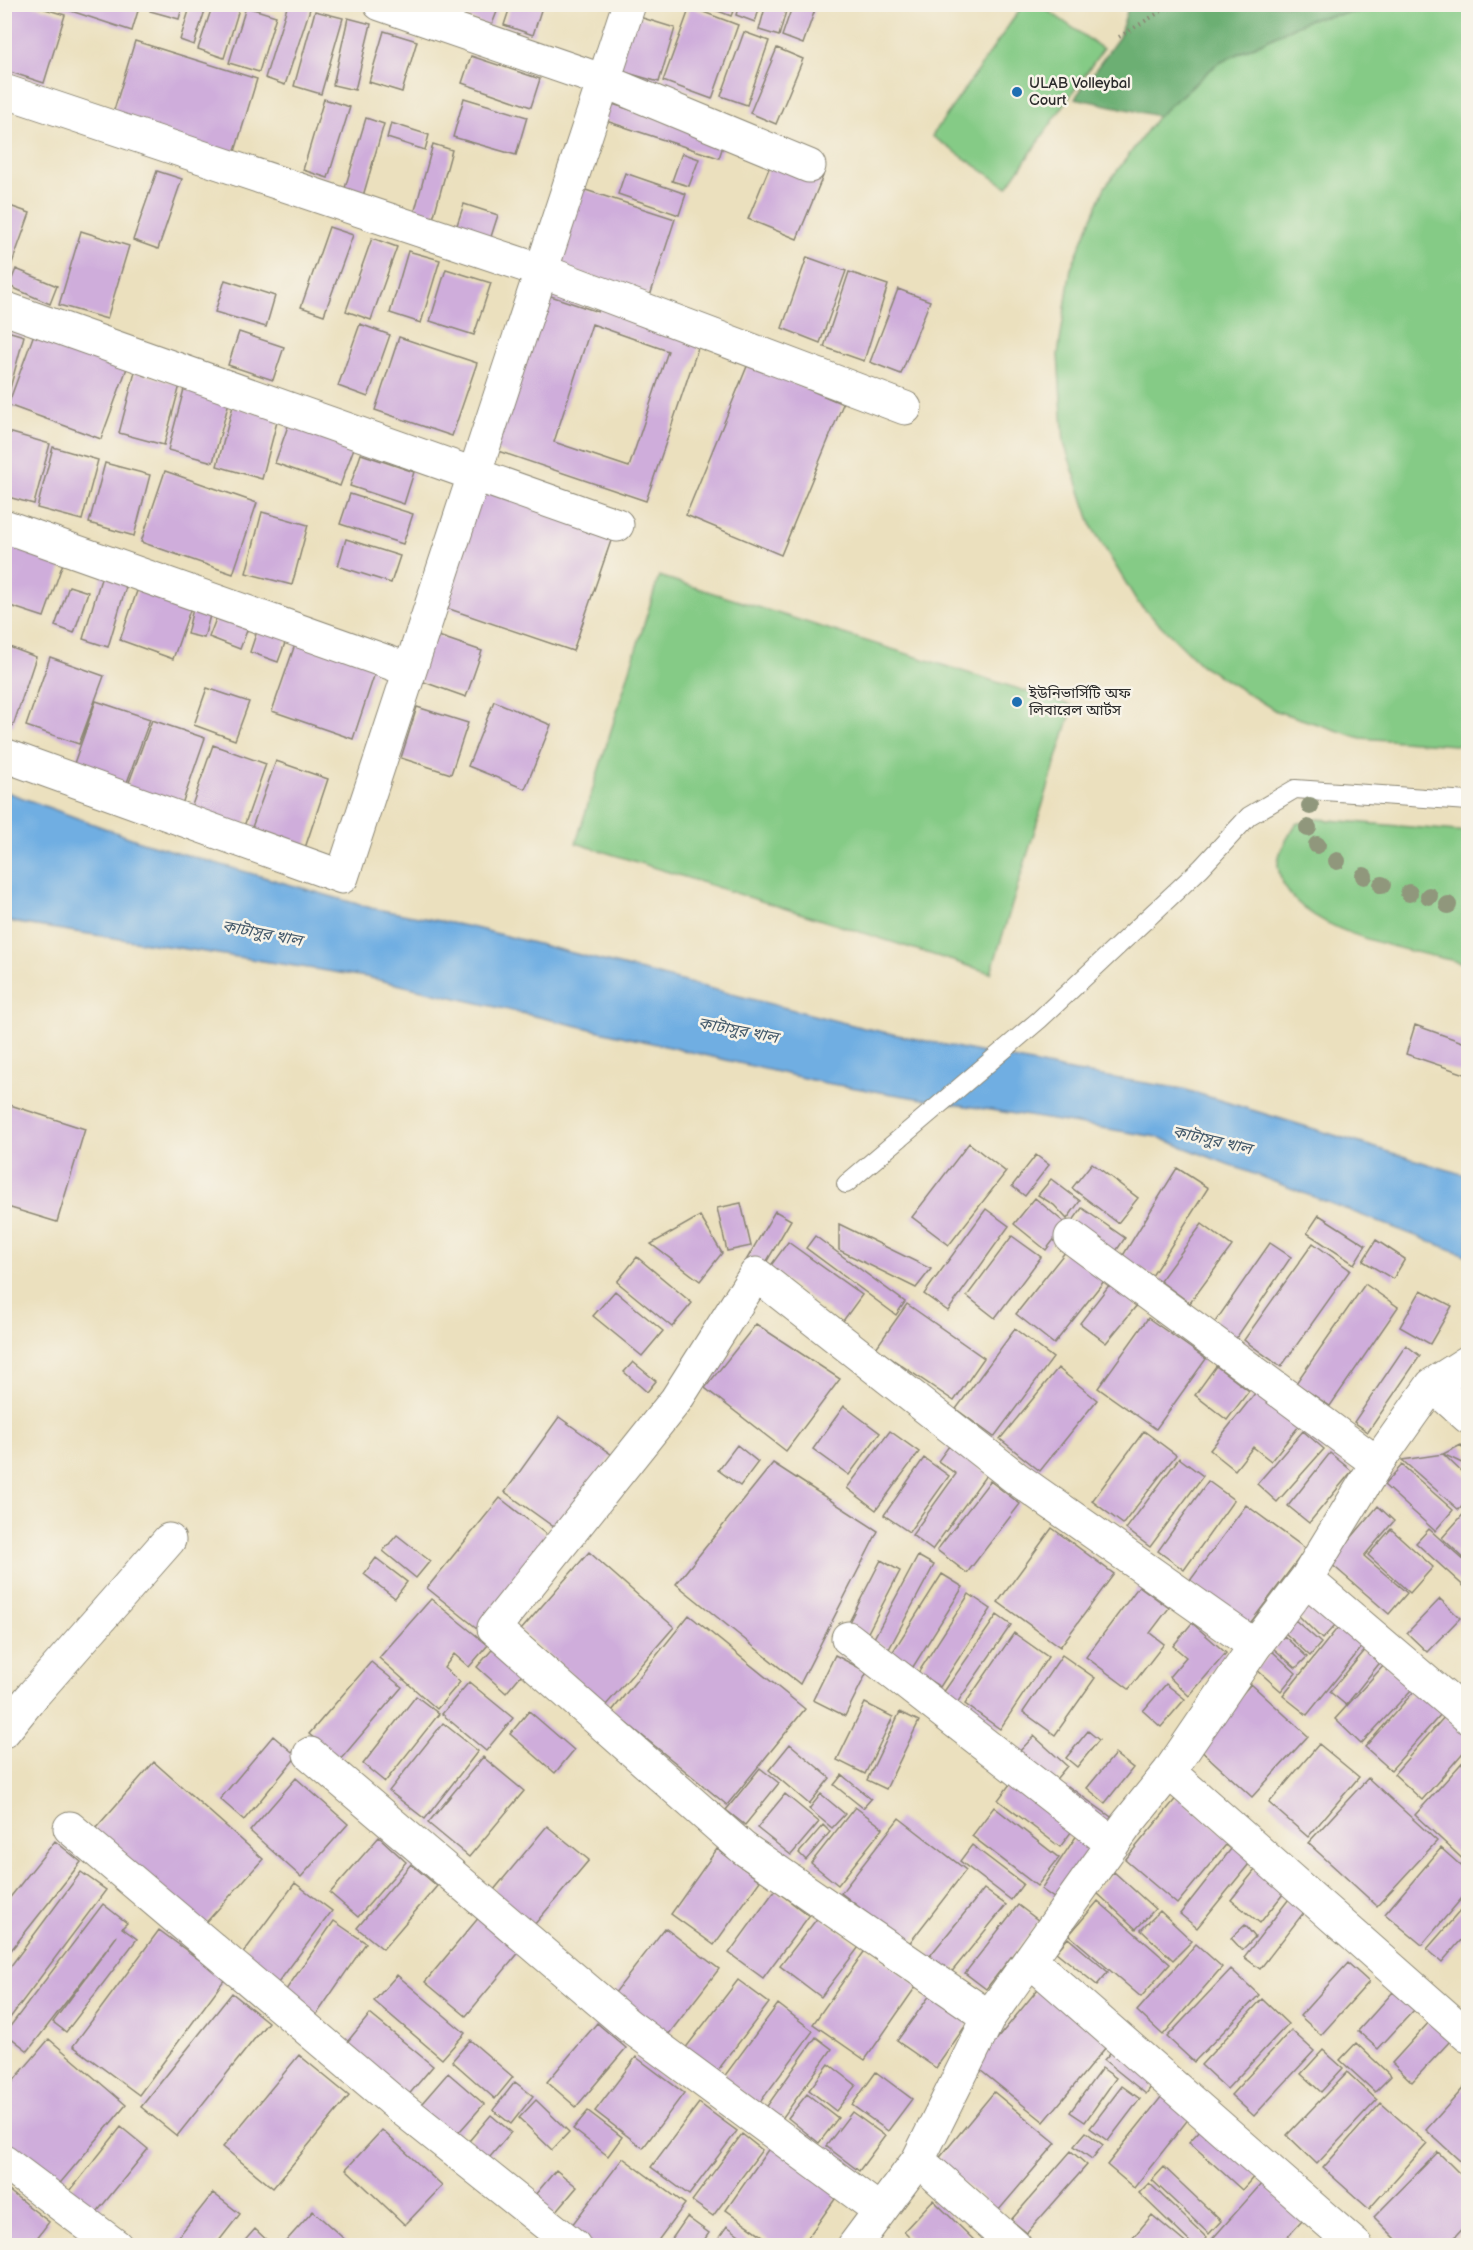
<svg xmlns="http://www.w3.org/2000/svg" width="1473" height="2250" font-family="'Balsamiq Sans','Noto Sans Bengali',sans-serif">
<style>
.green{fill:#85cb86;stroke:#587b58;stroke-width:1.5}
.forest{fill:#6caf73;stroke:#4c6d4f;stroke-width:1.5}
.water{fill:#6faee2;stroke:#4d6c86;stroke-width:1.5}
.building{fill:#cfaddb;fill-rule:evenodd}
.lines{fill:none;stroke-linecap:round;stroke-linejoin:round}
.lane-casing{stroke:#8b8674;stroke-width:20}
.street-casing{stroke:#8b8674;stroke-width:35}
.path{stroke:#8b8674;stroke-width:4;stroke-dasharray:1.5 4.5;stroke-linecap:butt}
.lane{stroke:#fff;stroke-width:18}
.street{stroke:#fff;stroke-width:33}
.tree{fill:#90977c}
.poi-dot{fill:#1f6fb2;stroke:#f7f3e8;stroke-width:2}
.labels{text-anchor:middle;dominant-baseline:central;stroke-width:5;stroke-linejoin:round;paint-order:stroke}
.poi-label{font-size:15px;fill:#2b2b2b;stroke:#f7f3e8;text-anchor:start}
.water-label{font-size:16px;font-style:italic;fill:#43596b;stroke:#f7f3e8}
</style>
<rect width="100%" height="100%" fill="#f7f3e8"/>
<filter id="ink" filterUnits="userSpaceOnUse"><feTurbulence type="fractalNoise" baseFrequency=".0167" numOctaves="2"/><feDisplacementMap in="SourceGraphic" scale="12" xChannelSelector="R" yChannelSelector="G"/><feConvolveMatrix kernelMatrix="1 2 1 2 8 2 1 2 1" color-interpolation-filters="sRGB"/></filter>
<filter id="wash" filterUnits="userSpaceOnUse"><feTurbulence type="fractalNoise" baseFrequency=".008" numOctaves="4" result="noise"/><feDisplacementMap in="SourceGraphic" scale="24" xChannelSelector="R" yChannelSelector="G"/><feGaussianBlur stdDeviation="1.35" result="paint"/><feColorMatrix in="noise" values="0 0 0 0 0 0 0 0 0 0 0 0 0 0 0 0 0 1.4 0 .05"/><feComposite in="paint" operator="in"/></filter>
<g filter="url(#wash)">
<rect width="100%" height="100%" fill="#ebe0be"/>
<path class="green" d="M1023,5H1040L1103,49L1007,187L932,136Z
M1402,5H1468V746L1361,738L1276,711L1201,665L1138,603L1092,527L1064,443L1058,355L1071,268L1105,187L1158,116L1217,64L1310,19Z
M659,576L1073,706L991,973L576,843Z
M1318,819L1468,832V964C1416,951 1285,933 1278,866C1277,852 1289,836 1296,824Z"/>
<path class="forest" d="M1129,5V4L1402,5L1310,19L1217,64L1158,116L1075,98L1119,37Z"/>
<path class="water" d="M4,791L142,842L371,908L471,927L864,1028L1070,1071L1183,1089L1468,1176V1256L1157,1137L825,1083L366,977L5,921Z"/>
<g id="blocks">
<path class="building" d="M63,4H140L132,31L62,8Z
M152,4H183L179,19L150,11Z
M191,4H207L194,45L180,40Z
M213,4L240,6L224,58L198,49Z
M288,4L311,6L285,85L265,78Z
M466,4H500L491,27L462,15Z
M511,4H543L533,35L504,25Z
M709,4H736L731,16L708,7Z
M739,4H761L755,22L736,15Z
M766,4H788L779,36L759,30Z
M793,4H817L803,44L782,36Z
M13,5H32L65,15L44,83L4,70V30Z
M246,7L276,16L259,72L229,63Z
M690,7L738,25L712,99L663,81Z
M315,11L343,18L321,94L294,86Z
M633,15L675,28L659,82L617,70Z
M348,18L371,24L355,90L333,85Z
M384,31L417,41L402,92L369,82Z
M744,32L769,41L747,105L721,96Z
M135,41L257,79L233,158L111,120Z
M777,48L803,59L776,124L750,113Z
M471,56L540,79L531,107L462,83Z
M464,98L527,117L516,155L453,137Z
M324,99L350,107L328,178L303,170Z
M606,102L725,140L719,158L600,119Z
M366,118L384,124L361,203L342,198Z
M391,123L429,135L425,150L387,138Z
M433,144L452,150L433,219L414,214Z
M682,153L699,159L689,186L672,181Z
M774,156L823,176L797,239L748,219Z
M157,171L182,179L158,249L133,240Z
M625,173L686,194L679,215L618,194Z
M561,182L675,219L650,296L536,258Z
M4,204L30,213L11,266L4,263Z
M464,204L498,215L489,243L455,231Z
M329,227L353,235L324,315L301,307Z
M81,231L129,246L107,319L59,305Z
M372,238L397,247L371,320L346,311Z
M408,251L440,260L421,323L390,313Z
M807,257L846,271L820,343L782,328Z
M16,269L57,286L50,304L9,286Z
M446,269L491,283L474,335L430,321Z
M849,272L888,285L864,361L824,347Z
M225,280L275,296L266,327L215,312Z
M898,289L930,301L901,374L870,362Z
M539,292L598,312L600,301L702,336L646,501L486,447ZM592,324L668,351L629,467L554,442Z
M360,324L390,335L368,397L338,386Z
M4,330L24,336L8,396L4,395Z
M239,332L284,347L273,380L228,365Z
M34,334L127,368L101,439L8,405Z
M399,337L477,363L452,436L375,410Z
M748,364L843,404L781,555L686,515Z
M135,372L180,385L164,445L119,433Z
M184,389L229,402L213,462L168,450Z
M233,406L278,418L262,479L217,466Z
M289,423L354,448L340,486L275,463Z
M5,431L50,444L34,504L4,496Z
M53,447L98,460L82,520L37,508Z
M361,454L414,472L404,504L350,486Z
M105,463L150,475L134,536L89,523Z
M165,471L257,503L233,574L141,542Z
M466,481L614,532L573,651L426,601Z
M350,494L413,514L403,544L340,524Z
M262,512L308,525L292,585L246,573Z
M15,530L68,549L44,617L4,604V561Z
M346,539L400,556L391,583L338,566Z
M106,562L131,570L108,647L83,639Z
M144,571L197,590L173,659L120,640Z
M69,586L88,592L74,633L55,626Z
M196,596L214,600L204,638L187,634Z
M222,603L253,615L240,649L209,637Z
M260,622L289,632L278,662L250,652Z
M424,631L482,651L466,697L407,676Z
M299,633L379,661L353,739L272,711Z
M4,645L36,657L13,726L4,723Z
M50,657L104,676L79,744L26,726Z
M207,688L249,702L235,740L194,725Z
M96,701L150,719L125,788L72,769Z
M494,701L551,725L525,789L468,766Z
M417,707L468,723L451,774L401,758Z
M152,720L205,738L181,807L127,788Z
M213,745L266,764L242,832L189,814Z
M276,761L328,779L305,848L251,830Z
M1415,1025L1468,1044V1075L1406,1054Z
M4,1103L85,1129L57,1222L4,1206Z
M969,1143L1006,1172L949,1245L912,1217Z
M1036,1155L1049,1165L1025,1196L1012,1186Z
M1092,1163L1138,1198L1118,1223L1072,1188Z
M1177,1168L1208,1188L1152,1276L1122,1257Z
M1051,1179L1080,1201L1067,1219L1054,1205L1038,1195Z
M1035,1198L1066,1224L1046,1250L1014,1224Z
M741,1203L751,1246L727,1251L717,1208Z
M1082,1208L1125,1238L1110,1260L1067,1229Z
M986,1209L1009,1226L948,1311L924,1294Z
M775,1211L791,1220L760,1273L744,1264Z
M1319,1215L1366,1245L1354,1264L1307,1233Z
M700,1216L722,1253L700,1281L651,1244Z
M839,1224L931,1269L916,1288L839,1250Z
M1202,1224L1232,1246L1190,1303L1160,1281Z
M815,1236L905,1302L896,1315L806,1248Z
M1012,1236L1041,1257L995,1318L967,1296Z
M1376,1240L1405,1259L1393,1279L1363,1261Z
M788,1242L862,1295L843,1321L769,1268Z
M1270,1243L1291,1257L1235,1340L1213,1325Z
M1313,1243L1350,1270L1281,1367L1244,1340Z
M1066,1251L1104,1281L1054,1344L1016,1314Z
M637,1257L692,1303L672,1327L617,1282Z
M1110,1284L1137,1305L1106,1343L1080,1323Z
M1365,1284L1398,1307L1330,1406L1296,1383Z
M1421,1290L1452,1306L1430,1344L1400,1327Z
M615,1291L663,1331L642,1356L593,1316Z
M907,1304L984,1358L954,1401L876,1348Z
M1148,1318L1206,1359L1156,1429L1098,1388Z
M756,1324L840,1379L786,1451L705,1388Z
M1015,1329L1053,1358L994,1437L956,1409Z
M1406,1345L1420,1356L1368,1432L1354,1422Z
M633,1362L656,1381L647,1392L624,1372Z
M1216,1366L1249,1391L1227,1420L1195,1395Z
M1058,1368L1097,1400L1040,1471L1000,1439Z
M1256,1392L1299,1426L1271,1461L1253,1447L1235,1470L1210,1450Z
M844,1406L880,1433L849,1475L813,1449Z
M559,1417L612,1455L558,1530L505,1492Z
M890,1431L919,1452L876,1510L847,1488Z
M1144,1431L1176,1455L1123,1524L1092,1501Z
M1303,1431L1324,1449L1277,1502L1257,1484Z
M737,1445L758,1462L740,1486L718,1470Z
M1461,1445L1468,1455V1466L1443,1454Z
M949,1446L987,1474L932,1550L912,1535L956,1474L938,1461Z
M1330,1453L1352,1471L1309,1523L1288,1506Z
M1443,1454L1468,1478V1499L1459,1510L1402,1460Z
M924,1458L949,1476L909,1532L884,1515Z
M1179,1458L1203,1476L1150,1547L1126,1529Z
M773,1463L878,1531L800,1684L676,1584Z
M1402,1465L1453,1510L1435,1531L1384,1485Z
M990,1481L1020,1504L967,1573L937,1550Z
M1208,1481L1234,1500L1184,1570L1158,1551Z
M500,1498L556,1542L483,1633L427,1588Z
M1246,1505L1306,1549L1248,1626L1189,1582Z
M1378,1506L1394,1521L1364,1556L1407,1593L1389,1614L1330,1563Z
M1468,1509V1562L1442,1538Z
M1052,1528L1114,1574L1060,1647L998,1602Z
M1391,1529L1433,1567L1410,1593L1368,1555Z
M1429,1529L1468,1564V1590L1416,1543Z
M397,1535L430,1561L416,1578L383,1551Z
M589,1552L674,1627L606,1705L521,1630Z
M918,1556L934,1565L889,1649L873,1640Z
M376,1558L407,1582L395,1598L364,1574Z
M881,1560L900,1571L865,1638L846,1628Z
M942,1574L963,1587L913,1667L892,1653Z
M1139,1586L1169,1608L1150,1633L1164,1644L1129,1689L1086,1657Z
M969,1594L991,1609L940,1687L918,1673Z
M431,1599L488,1645L469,1667L454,1654L444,1668L460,1682L437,1709L379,1658Z
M1311,1599L1337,1623L1322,1639L1297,1614Z
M1440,1599L1460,1618L1427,1652L1407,1633Z
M689,1615L805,1709L727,1805L612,1711Z
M997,1615L1011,1625L957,1703L943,1693Z
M1295,1620L1321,1643L1310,1656L1284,1632Z
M1192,1623L1226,1653L1189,1696L1169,1677L1186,1657L1173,1646Z
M1339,1626L1363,1646L1307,1715L1283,1696Z
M1014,1633L1048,1657L1000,1729L965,1704Z
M1284,1636L1307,1657L1296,1668L1273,1648Z
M497,1644L526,1669L506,1693L477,1667Z
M1367,1648L1382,1660L1346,1705L1330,1692Z
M1272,1651L1296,1673L1281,1691L1256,1669Z
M835,1655L867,1672L845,1716L813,1700Z
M1062,1655L1095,1678L1055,1735L1023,1712Z
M371,1662L402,1687L340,1760L309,1734Z
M1385,1664L1412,1689L1361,1744L1335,1719Z
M469,1682L513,1718L486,1751L442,1714Z
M1166,1684L1185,1699L1161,1727L1143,1711Z
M1251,1684L1308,1736L1252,1797L1196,1746Z
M1416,1689L1442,1713L1391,1770L1365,1747Z
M416,1696L439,1714L385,1782L363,1764Z
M865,1703L893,1717L865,1774L837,1760Z
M529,1711L574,1750L555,1773L510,1734Z
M900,1712L919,1721L886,1789L867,1780Z
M1445,1716L1468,1737V1747L1422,1800L1394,1774Z
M443,1723L478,1751L425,1819L389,1791Z
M1088,1731L1099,1740L1077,1767L1066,1758Z
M273,1736L297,1756L244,1820L220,1799Z
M1034,1736L1067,1766L1052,1784L1018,1753Z
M790,1744L830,1778L809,1804L769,1770Z
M1319,1744L1359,1777L1308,1837L1269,1803Z
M1115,1754L1133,1768L1105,1803L1087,1788Z
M1468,1756V1864L1415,1815Z
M483,1757L524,1791L469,1857L428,1823Z
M154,1762L263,1859L203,1926L94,1830Z
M760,1768L779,1783L745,1825L726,1810Z
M842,1775L871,1799L863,1808L834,1785Z
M296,1778L348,1824L301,1877L250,1831Z
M1368,1778L1437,1841L1377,1906L1308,1843Z
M1010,1784L1072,1831L1060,1847L998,1800Z
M1068,1786L1118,1822L1110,1832L1060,1796Z
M785,1794L819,1822L791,1855L757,1828Z
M821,1794L845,1814L832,1828L809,1809Z
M1178,1796L1230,1840L1177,1904L1125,1860Z
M855,1807L883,1828L838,1885L811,1863Z
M994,1807L1059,1858L1037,1886L972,1836Z
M899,1818L966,1870L908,1945L841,1893Z
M823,1825L830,1832L806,1860L799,1853Z
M547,1826L589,1860L534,1925L493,1891Z
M1077,1835L1101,1851L1064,1905L1041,1889Z
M379,1837L406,1862L358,1917L330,1893Z
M55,1841L81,1862L4,1959V1905Z
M1235,1844L1253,1859L1197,1928L1180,1914Z
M972,1845L1023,1884L1011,1900L960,1861Z
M1441,1848L1468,1872V1891L1422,1945L1385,1914Z
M717,1849L760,1881L714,1945L671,1914Z
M411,1864L437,1886L383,1949L357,1928Z
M1259,1865L1287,1889L1260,1923L1231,1900Z
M81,1872L106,1890L4,2026V1975Z
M1114,1872L1155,1909L1136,1929L1096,1892Z
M295,1883L332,1911L272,1991L235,1964Z
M984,1889L1006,1905L950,1974L929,1957Z
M775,1890L809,1916L763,1978L729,1953Z
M1292,1895L1308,1907L1260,1969L1244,1957Z
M1098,1901L1170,1964L1141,1997L1069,1935Z
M1468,1902V1932L1442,1962L1427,1949Z
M103,1904L127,1923L122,1928L137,1939L66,2032L53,2022L117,1936L28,2051L5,2033Z
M1018,1905L1039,1921L986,1989L965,1973Z
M1160,1911L1192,1941L1173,1960L1141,1930Z
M480,1916L521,1950L466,2016L425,1982Z
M819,1916L859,1947L821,1997L780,1966Z
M334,1921L366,1943L315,2017L283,1994Z
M1245,1925L1255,1937L1242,1950L1231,1938Z
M665,1928L719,1969L668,2035L614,1994Z
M159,1930L225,1979L139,2095L73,2046Z
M1068,1938L1108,1972L1097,1985L1056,1952Z
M1196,1944L1222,1967L1163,2035L1137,2011Z
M866,1949L917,1985L865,2060L813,2024Z
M1348,1963L1369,1982L1321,2035L1300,2016Z
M1231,1969L1259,1995L1194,2062L1167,2037Z
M397,1975L465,2033L442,2059L374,2001Z
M738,1980L769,2003L715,2074L684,2050Z
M1042,1984L1111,2041L1044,2122L975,2066Z
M1393,1992L1414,2010L1378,2049L1358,2031Z
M232,1993L268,2022L177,2136L141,2107Z
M930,1995L968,2022L936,2068L897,2041Z
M1262,1999L1288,2024L1227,2089L1201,2065Z
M778,2004L813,2031L758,2105L723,2078Z
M370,2014L433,2066L406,2098L344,2046Z
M1430,2021L1451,2040L1412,2082L1392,2063Z
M597,2023L626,2048L576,2107L547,2082Z
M1291,2030L1314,2051L1254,2116L1231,2095Z
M816,2037L832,2049L781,2120L765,2109Z
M49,2039L126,2105L56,2188L4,2144V2092Z
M470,2040L513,2077L495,2099L452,2061Z
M1356,2043L1391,2076L1375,2092L1340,2060Z
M1116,2046L1157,2079L1146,2094L1104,2060Z
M1323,2050L1343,2068L1321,2092L1301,2074Z
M299,2055L349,2096L273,2188L223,2147Z
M636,2057L684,2093L643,2148L595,2111Z
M829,2064L856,2085L836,2111L809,2090Z
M1102,2068L1116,2078L1085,2122L1070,2112Z
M876,2072L912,2099L888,2131L852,2105Z
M1347,2072L1377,2100L1317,2164L1287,2135Z
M448,2073L484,2104L452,2140L416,2110Z
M515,2082L533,2096L511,2124L493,2110Z
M1468,2083V2168L1426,2130Z
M1122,2086L1140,2099L1108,2141L1090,2128Z
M1166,2091L1194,2112L1134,2188L1107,2165Z
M994,2092L1056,2143L998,2211L937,2161Z
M807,2094L838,2118L819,2143L788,2118Z
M536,2100L569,2132L552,2150L519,2118Z
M699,2103L737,2131L689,2195L651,2167Z
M1381,2103L1427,2144L1369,2209L1323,2168Z
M588,2111L622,2137L608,2156L573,2129Z
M852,2112L885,2136L859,2171L826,2146Z
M491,2115L511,2132L484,2164L464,2147Z
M1205,2125L1257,2173L1242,2190L1189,2142Z
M121,2127L148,2149L97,2212L70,2191Z
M382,2130L442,2186L405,2225L346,2169Z
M1086,2132L1103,2145L1092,2159L1074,2146Z
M742,2134L762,2150L713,2216L692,2201Z
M772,2144L840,2192L802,2246H777L726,2210Z
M1071,2151L1087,2165L1027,2233L1011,2220Z
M1438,2152L1468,2182V2223L1447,2246H1403L1374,2217Z
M623,2158L685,2204L654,2246H582L565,2234Z
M1164,2167L1221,2221L1209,2234L1152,2180Z
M556,2170L577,2187L550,2219L529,2202Z
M1149,2183L1207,2238L1200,2246H1194L1139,2193Z
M1262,2183L1303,2220L1279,2246H1206Z
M4,2187L49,2222L31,2246H14L4,2238Z
M213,2193L240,2214L215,2246H171Z
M933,2200L980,2246H919L904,2231Z
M313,2211L352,2246H291L286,2241Z
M1152,2215L1189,2246H1126Z
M687,2217L709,2233L700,2246H667Z
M727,2226L754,2246H713Z
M255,2229L273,2246H240Z"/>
</g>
</g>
<g filter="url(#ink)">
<use href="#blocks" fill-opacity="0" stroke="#8b8674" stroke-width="1.5"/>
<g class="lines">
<defs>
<path id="lane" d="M846,1184L1039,1020L1201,868L1249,816L1295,789L1468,801"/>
<path id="street" d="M380,4L604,81L809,166
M4,91L542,271L905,408
M4,308L617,525
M4,526L410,670
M4,755L342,877L629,4
M1071,1237L1377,1463
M1432,1385L1468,1417
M1306,1579L1468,1717
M848,1638L1113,1844
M4,1731L33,1695L169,1540
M310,1754L628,2025L879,2210
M1169,1772L1468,2036
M70,1828L390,2099L574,2246
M1031,1961L1356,2246
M989,2017L743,1848L494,1628L676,1400L756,1274L1016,1478L1255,1646
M918,2160L1015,2246
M4,2162L116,2246
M854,2246L918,2160L989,2017L1127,1824L1169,1772L1255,1646L1306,1579L1377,1463L1432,1385L1468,1362"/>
</defs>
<use href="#lane" class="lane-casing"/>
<use href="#street" class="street-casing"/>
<path class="path" d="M1119,37L1173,4"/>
<use href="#lane" class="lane"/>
<use href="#street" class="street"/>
</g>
<g class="tree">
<circle cx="1310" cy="806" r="9"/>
<circle cx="1308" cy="828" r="9"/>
<circle cx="1317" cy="845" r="9"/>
<circle cx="1337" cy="861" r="9"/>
<circle cx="1364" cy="876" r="9"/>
<circle cx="1382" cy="885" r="9"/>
<circle cx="1409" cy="893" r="9"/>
<circle cx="1429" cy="896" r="9"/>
<circle cx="1448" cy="905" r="9"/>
</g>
</g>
<g class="poi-dot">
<circle cx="1017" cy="92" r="6"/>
<circle cx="1017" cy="702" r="6"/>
</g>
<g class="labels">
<g class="poi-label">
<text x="1029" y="83">ULAB Volleybal<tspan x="1029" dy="17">Court</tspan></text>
<text x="1029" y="693">ইউনিভার্সিটি অফ<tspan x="1029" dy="17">লিবারেল আর্টস</tspan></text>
</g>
<g class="water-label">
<text transform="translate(262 934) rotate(11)">কাটাসুর খাল</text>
<text transform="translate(738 1031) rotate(11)">কাটাসুর খাল</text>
<text transform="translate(1212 1141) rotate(13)">কাটাসুর খাল</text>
</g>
</g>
<rect width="1473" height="2250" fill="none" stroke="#f7f3e8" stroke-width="24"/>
</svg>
